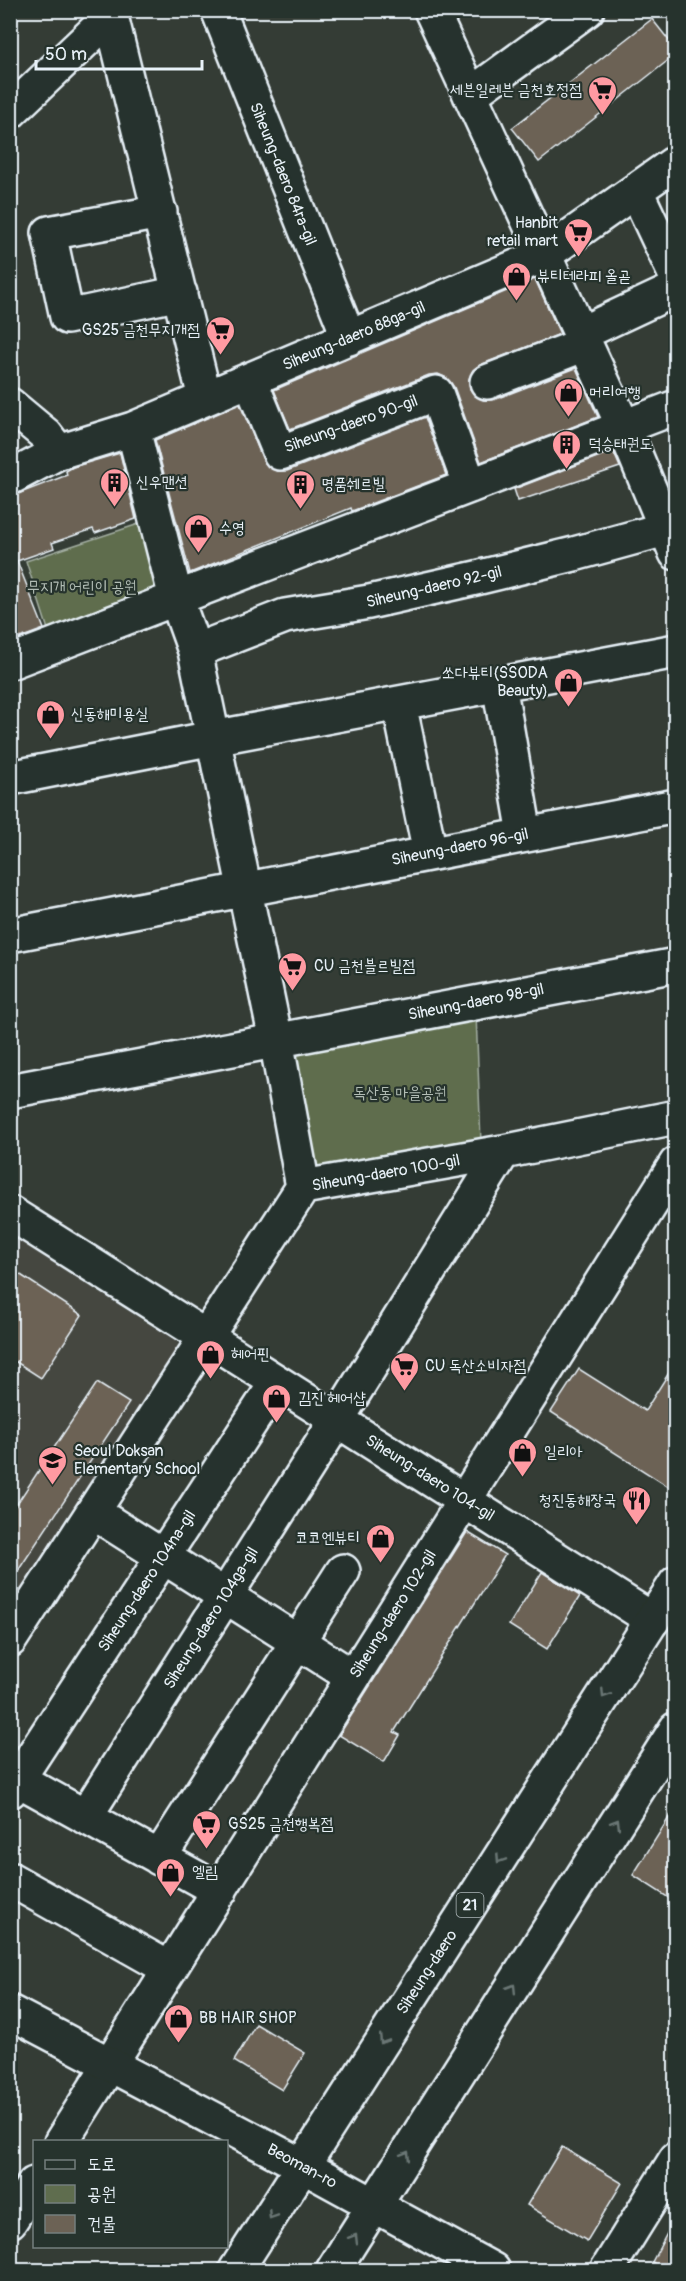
<svg xmlns="http://www.w3.org/2000/svg" width="686" height="2281" font-family="Pangolin,'Poor Story',sans-serif">
<style>
.built{fill:#45473f}
.green{fill:#5f6d4e;stroke:#a4afa3;stroke-width:1.5}
.building{fill:#6c6255;stroke:#e8f1f8;stroke-width:1.5}
.lines{fill:none;stroke-linecap:round;stroke-linejoin:round}
.minor-casing{stroke:#e8f1f8;stroke-width:38}
.major-casing{stroke:#e8f1f8;stroke-width:38}
.minor{stroke:#26332d;stroke-width:33}
.major{stroke:#26332d;stroke-width:33}
.oneway{stroke:#6a7674}
.labels{text-anchor:middle;dominant-baseline:central;stroke-width:4.5;stroke-linejoin:round;paint-order:stroke}
.shield{fill:#26332d;stroke:#aeb8bb;stroke-width:1.5}
.shield-label{font-size:15px;font-weight:bold;fill:#e8f1f8}
.poi-label{font-size:16px;fill:#e8f1f8;stroke:#26332d;text-anchor:start}
.street-label{font-size:16px;fill:#e8f1f8;stroke:#26332d}
.park-label{font-size:16px;fill:#b1bcb4;stroke:#26332d}
</style>
<rect width="100%" height="100%" fill="#343c35"/>
<filter id="ink" filterUnits="userSpaceOnUse"><feTurbulence type="fractalNoise" baseFrequency=".0167" numOctaves="2"/><feDisplacementMap in="SourceGraphic" scale="12" xChannelSelector="R" yChannelSelector="G"/><feConvolveMatrix kernelMatrix="1 2 1 2 8 2 1 2 1" color-interpolation-filters="sRGB"/></filter>
<g filter="url(#ink)">
<path class="built" d="M11,1236L177,1342L182,1358L11,1615Z"/>
<path class="green" d="M148,521L171,600L52,642L26,561Z
M476,1014L481,1143L317,1173L286,1050Z"/>
<path class="building" d="M652,19L675,48V55L539,162L512,128Z
M535,279L560,334L480,365L473,370L469,379L470,389L475,396L484,400H493L576,368L598,417L481,462L454,387L447,378L438,374L429,375L290,429L274,390Z
M240,404L263,460L268,467L277,471H287L425,417L446,475L352,511L351,508L190,573L155,440Z
M613,451L620,467L518,501L514,489Z
M120,453L136,519L95,533L93,529L52,543L54,548L17,561L44,629L12,641L10,637V497L67,475L66,471L73,467Z
M10,1268L82,1315L41,1378L10,1358Z
M675,1363V1491L551,1412L579,1369L645,1411Z
M97,1383L129,1403L10,1583V1514Z
M467,1532L505,1555L394,1732L400,1735L384,1762L339,1735Z
M542,1572L580,1596L547,1649L509,1625Z
M675,1808V1902L633,1875Z
M256,2024L305,2053L282,2090L234,2061Z
M562,2147L622,2183L587,2241L527,2205Z
M675,2218V2271H667L652,2262Z"/>
<g class="lines">
<defs>
<path id="minor" d="M218,10L349,338
M431,10L625,430L676,553
M111,16L205,398
M470,95L587,10
M10,112L111,16L113,10
M636,191L676,276
M160,212L49,233L67,317L180,293
M580,334L676,289
M250,380L280,453L436,393L470,486
M487,382L585,344
M10,405L46,435L59,452
M133,429L176,598L195,651L276,1040L303,1187
M10,478L59,452L133,429L544,255L676,162
M195,651L285,616L369,602L476,578L574,554L676,526
M10,662L676,407
M499,684L525,834
M399,703L430,853
M10,778L213,738L676,651
M10,935L676,806
M10,1091L676,965
M10,1213L653,1620
M93,1512L353,1677
M10,1640L303,1187L503,1152L676,1117
M10,1775L220,1891
M10,1791L277,1382
M85,1817L337,1420L503,1152
M159,1858L343,1571
M10,1879L170,1969
M61,2142L676,1164
M10,2221L34,2184
M607,2270L676,2159"/>
<path id="major" d="M10,2012L303,2166L493,2270
M236,2270L676,1583
M333,2270L676,1729"/>
</defs>
<use href="#minor" class="minor-casing"/>
<use href="#major" class="major-casing"/>
<use href="#minor" class="minor"/>
<use href="#major" class="major"/>
</g>
<defs><path id="oneway-chevron" d="M-2-3.5L2.5 0L-2 3.5" fill="none" stroke-width="1.6" stroke-linecap="round" stroke-linejoin="round" transform="scale(1.5)"/></defs>
<g class="oneway">
<use href="#oneway-chevron" transform="translate(605 1694) rotate(123)"/>
<use href="#oneway-chevron" transform="translate(616 1823) rotate(-58)"/>
<use href="#oneway-chevron" transform="translate(500 1859) rotate(123)"/>
<use href="#oneway-chevron" transform="translate(512 1988) rotate(-58)"/>
<use href="#oneway-chevron" transform="translate(383 2040) rotate(123)"/>
<use href="#oneway-chevron" transform="translate(406 2155) rotate(-58)"/>
<use href="#oneway-chevron" transform="translate(272 2215) rotate(123)"/>
<use href="#oneway-chevron" transform="translate(354 2238) rotate(-58)"/>
</g>
</g>
<defs>
<symbol id="supermarket-pin" viewBox="-11 -11 22 30"><path d="M0 17L-7.5 6A9.5 9.5 0 1 1 7.5 6Z" fill="#ff9aa2" stroke="#26332d"/><path d="M-6-5.5h2.5l.6 2H6L4.5 2H-2.5L-4.4-4H-6ZM-1.5 3.2a1.3 1.3 0 1 0 .1 0ZM3 3.2a1.3 1.3 0 1 0 .1 0Z" fill="#111"/></symbol>
<symbol id="shop-pin" viewBox="-11 -11 22 30"><path d="M0 17L-7.5 6A9.5 9.5 0 1 1 7.5 6Z" fill="#ff9aa2" stroke="#26332d"/><path d="M-5-2.5h2.3a2.7 3.5 0 0 1 5.4 0H5L5.5 6h-11ZM-1.5-2.5h3a1.5 2.3 0 0 0-3 0Z" fill="#111"/></symbol>
<symbol id="building-pin" viewBox="-11 -11 22 30"><path d="M0 17L-7.5 6A9.5 9.5 0 1 1 7.5 6Z" fill="#ff9aa2" stroke="#26332d"/><path d="M-4-6H4V6H1V3H-1V6H-4ZM-2.5-4.3h1.7v1.8h-1.7ZM.8-4.3h1.7v1.8H.8ZM-2.5-1h1.7V.8h-1.7ZM.8-1h1.7V.8H.8Z" fill="#111"/></symbol>
<symbol id="school-pin" viewBox="-11 -11 22 30"><path d="M0 17L-7.5 6A9.5 9.5 0 1 1 7.5 6Z" fill="#ff9aa2" stroke="#26332d"/><path d="M0-5L7-2L0 1L-7-2ZM-4 1L0 2.5L4 1V4Q0 6-4 4Z" fill="#111"/></symbol>
<symbol id="restaurant-pin" viewBox="-11 -11 22 30"><path d="M0 17L-7.5 6A9.5 9.5 0 1 1 7.5 6Z" fill="#ff9aa2" stroke="#26332d"/><path d="M-5-6h1v4h1v-4h1v4h1v-4h1v5L-1.5 .5V6h-2V.5L-5-1ZM5-6V6H3V1.5H1.5Q1.5-4 5-6Z" fill="#111"/></symbol>
</defs>
<g fill-rule="evenodd">
<use href="#supermarket-pin" x="586" y="74" width="33" height="45"/>
<use href="#supermarket-pin" x="562" y="216" width="33" height="45"/>
<use href="#shop-pin" x="500" y="260" width="33" height="45"/>
<use href="#supermarket-pin" x="204" y="314" width="33" height="45"/>
<use href="#shop-pin" x="552" y="376" width="33" height="45"/>
<use href="#building-pin" x="550" y="428" width="33" height="45"/>
<use href="#building-pin" x="98" y="466" width="33" height="45"/>
<use href="#building-pin" x="284" y="468" width="33" height="45"/>
<use href="#shop-pin" x="182" y="512" width="33" height="45"/>
<use href="#shop-pin" x="552" y="666" width="33" height="45"/>
<use href="#shop-pin" x="34" y="698" width="33" height="45"/>
<use href="#supermarket-pin" x="276" y="950" width="33" height="45"/>
<use href="#shop-pin" x="194" y="1338" width="33" height="45"/>
<use href="#supermarket-pin" x="388" y="1350" width="33" height="45"/>
<use href="#shop-pin" x="260" y="1382" width="33" height="45"/>
<use href="#shop-pin" x="506" y="1436" width="33" height="45"/>
<use href="#school-pin" x="36" y="1444" width="33" height="45"/>
<use href="#restaurant-pin" x="620" y="1484" width="33" height="45"/>
<use href="#shop-pin" x="364" y="1522" width="33" height="45"/>
<use href="#supermarket-pin" x="190" y="1808" width="33" height="45"/>
<use href="#shop-pin" x="154" y="1856" width="33" height="45"/>
<use href="#shop-pin" x="162" y="2002" width="33" height="45"/>
</g>
<g class="labels">
<rect class="shield" x="456.5" y="1893" width="27" height="24" rx="4.5"/>
<g class="shield-label">
<text x="470" y="1905">21</text>
</g>
<g class="poi-label">
<text x="582" y="90" text-anchor="end">세븐일레븐 금천호정점</text>
<text x="558" y="223" text-anchor="end">Hanbit<tspan x="558" dy="18">retail mart</tspan></text>
<text x="537" y="276">뷰티테라피 올곧</text>
<text x="200" y="330" text-anchor="end">GS25 금천무지개점</text>
<text x="589" y="392">머리여행</text>
<text x="588" y="444">덕승태권도</text>
<text x="136" y="482">신우맨션</text>
<text x="321" y="484">명품쉐르빌</text>
<text x="219" y="528">수영</text>
<text x="548" y="673" text-anchor="end">쏘다뷰티(SSODA<tspan x="548" dy="18">Beauty)</tspan></text>
<text x="71" y="714">신동해미용실</text>
<text x="314" y="966">CU 금천블르빌점</text>
<text x="231" y="1354">헤어핀</text>
<text x="425" y="1366">CU 독산소비자점</text>
<text x="298" y="1398">김진 헤어샵</text>
<text x="74" y="1451">Seoul Doksan<tspan x="74" dy="18">Elementary School</tspan></text>
<text x="544" y="1452">일리아</text>
<text x="616" y="1500" text-anchor="end">청진동해장국</text>
<text x="360" y="1538" text-anchor="end">코코엔뷰티</text>
<text x="228" y="1824">GS25 금천행복점</text>
<text x="192" y="1872">엘림</text>
<text x="199" y="2018">BB HAIR SHOP</text>
</g>
<g class="street-label">
<text transform="translate(283 174) rotate(68)">Siheung-daero 84ra-gil</text>
<text transform="translate(354 336) rotate(-23)">Siheung-daero 88ga-gil</text>
<text transform="translate(351 424) rotate(-20)">Siheung-daero 90-gil</text>
<text transform="translate(434 587) rotate(-13)">Siheung-daero 92-gil</text>
<text transform="translate(460 847) rotate(-11)">Siheung-daero 96-gil</text>
<text transform="translate(476 1002) rotate(-11)">Siheung-daero 98-gil</text>
<text transform="translate(386 1173) rotate(-10)">Siheung-daero 100-gil</text>
<text transform="translate(430 1478) rotate(32)">Siheung-daero 104-gil</text>
<text transform="translate(147 1581) rotate(-57)">Siheung-daero 104na-gil</text>
<text transform="translate(393 1614) rotate(-58)">Siheung-daero 102-gil</text>
<text transform="translate(211 1618) rotate(-58)">Siheung-daero 104ga-gil</text>
<text transform="translate(427 1972) rotate(-57)">Siheung-daero</text>
<text transform="translate(302 2166) rotate(28)">Beoman-ro</text>
</g>
<g class="park-label">
<text x="82" y="587">무지개 어린이 공원</text>
<text x="400" y="1093">독산동 마을공원</text>
</g>
</g>
<rect width="686" height="2281" fill="none" stroke="#26332d" stroke-width="36"/>
<rect x="18" y="18" width="650" height="2245" fill="none" stroke="#e8f1f8" stroke-width="2" filter="url(#ink)"/>
<rect x="33" y="2140" width="195" height="108" fill="#26332d" stroke="#747f7e" stroke-width="1.5"/>
<rect x="45" y="2160" width="30" height="9" fill="#26332d" stroke="#747f7e" stroke-width="1.5"/>
<text x="87" y="2170" font-size="18" fill="#e8f1f8">도로</text>
<rect x="45" y="2185" width="30" height="18" fill="#5f6d4e" stroke="#747f7e" stroke-width="1.5"/>
<text x="87" y="2200" font-size="18" fill="#e8f1f8">공원</text>
<rect x="45" y="2215" width="30" height="18" fill="#6c6255" stroke="#747f7e" stroke-width="1.5"/>
<text x="87" y="2230" font-size="18" fill="#e8f1f8">건물</text>
<path d="M36 60v9h166v-9" fill="none" stroke="#e8f1f8" stroke-width="3"/>
<text x="45" y="60" font-size="18" fill="#e8f1f8" stroke="#26332d" stroke-width="4.5" paint-order="stroke">50 m</text>
</svg>
